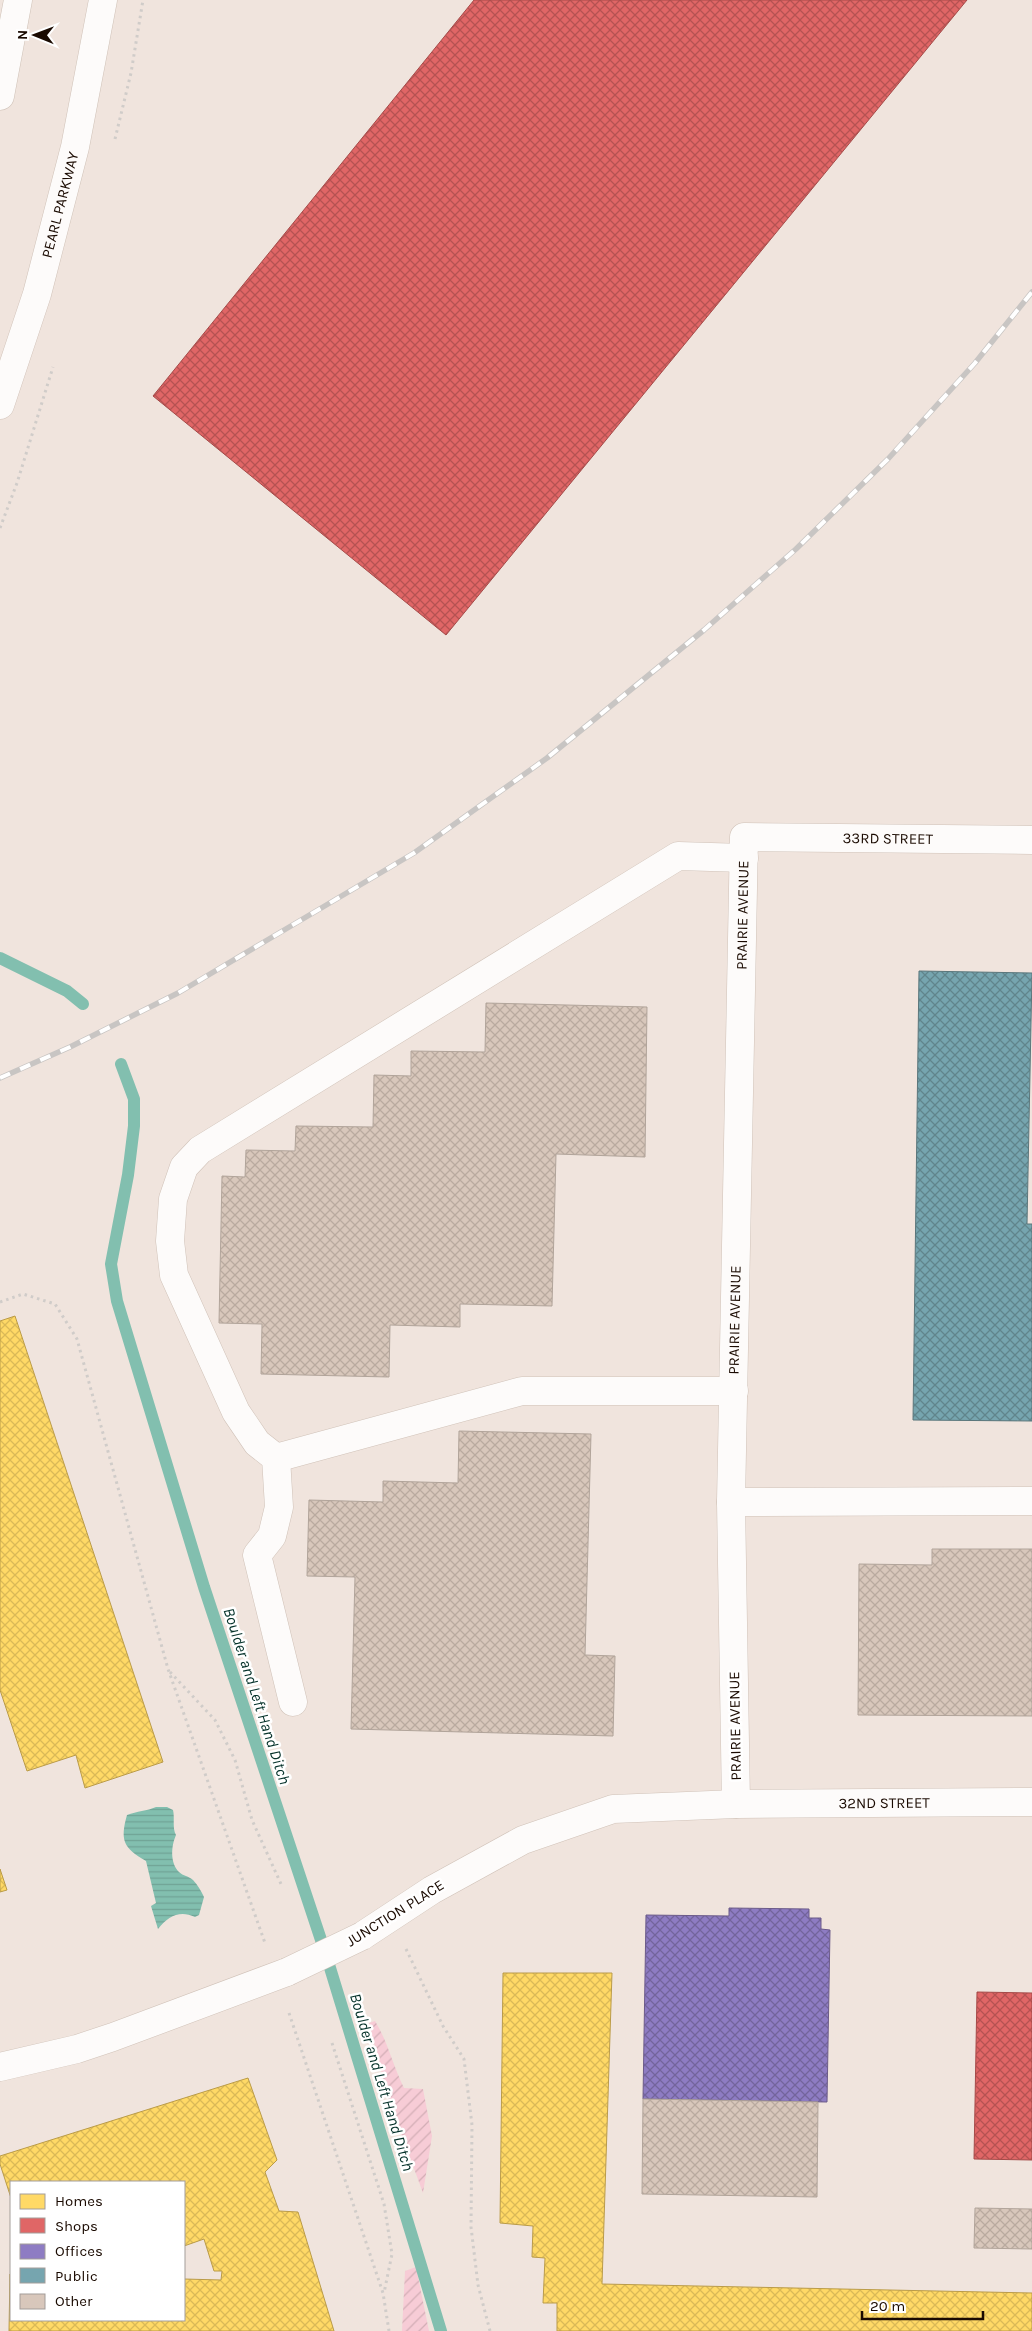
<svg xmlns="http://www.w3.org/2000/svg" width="1032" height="2331" font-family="Karla,sans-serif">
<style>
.garden{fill:url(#garden-furrows)}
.water{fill:url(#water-rules)}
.homes{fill:url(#homes-cross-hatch);stroke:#ba9b48}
.shops{fill:url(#shops-cross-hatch);stroke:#a54a48}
.offices{fill:url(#offices-cross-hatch);stroke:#6b5a89}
.public{fill:url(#public-cross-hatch);stroke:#5a767b}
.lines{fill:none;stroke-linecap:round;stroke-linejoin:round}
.stream{stroke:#82bfaf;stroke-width:12}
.building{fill:url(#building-cross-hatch);stroke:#b1a49a}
.minor-casing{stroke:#d0c2b8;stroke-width:29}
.major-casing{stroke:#d0c2b8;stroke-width:29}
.path{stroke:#d0ccc9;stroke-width:3;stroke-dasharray:2.5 4;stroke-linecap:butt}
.minor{stroke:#fdfbfa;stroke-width:28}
.major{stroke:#fdfbfa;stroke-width:28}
.rail-casing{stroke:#c8c5c3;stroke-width:5.5}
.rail{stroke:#fff;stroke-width:4;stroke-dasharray:11;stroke-linecap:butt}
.minor-bridge-casing{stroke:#d0c2b8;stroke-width:29;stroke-linecap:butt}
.minor-bridge{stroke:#fdfbfa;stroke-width:28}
.labels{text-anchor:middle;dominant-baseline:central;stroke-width:5;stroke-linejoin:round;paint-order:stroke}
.street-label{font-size:15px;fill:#1a0a01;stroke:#fff}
.water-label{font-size:16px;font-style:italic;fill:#05322a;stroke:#fff}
</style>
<defs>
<pattern id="garden-furrows" width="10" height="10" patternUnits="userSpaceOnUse" patternTransform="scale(1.25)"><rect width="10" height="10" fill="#f7ccd6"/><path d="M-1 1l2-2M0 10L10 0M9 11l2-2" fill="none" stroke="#d3aeb6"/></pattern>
<pattern id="water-rules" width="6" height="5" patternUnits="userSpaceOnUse" patternTransform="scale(1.25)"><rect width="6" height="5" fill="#82bfaf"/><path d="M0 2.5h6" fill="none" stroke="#70a395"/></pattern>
<pattern id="homes-cross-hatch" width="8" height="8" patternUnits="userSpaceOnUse" patternTransform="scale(1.25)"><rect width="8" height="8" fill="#ffd966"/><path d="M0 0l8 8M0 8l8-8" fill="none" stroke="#dab957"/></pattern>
<pattern id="shops-cross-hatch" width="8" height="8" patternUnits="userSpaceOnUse" patternTransform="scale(1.25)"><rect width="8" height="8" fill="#e06666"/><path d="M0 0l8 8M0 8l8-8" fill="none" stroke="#b55252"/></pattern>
<pattern id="offices-cross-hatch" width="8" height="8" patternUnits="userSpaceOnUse" patternTransform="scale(1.25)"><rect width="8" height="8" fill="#8e7cc3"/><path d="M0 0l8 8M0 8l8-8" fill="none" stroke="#73649c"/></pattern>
<pattern id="public-cross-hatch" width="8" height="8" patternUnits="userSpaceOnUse" patternTransform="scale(1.25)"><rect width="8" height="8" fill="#76a5af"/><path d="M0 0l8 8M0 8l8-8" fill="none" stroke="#60858c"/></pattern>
<pattern id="building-cross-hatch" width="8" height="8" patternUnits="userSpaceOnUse" patternTransform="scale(1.25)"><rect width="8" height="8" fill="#d8c7bb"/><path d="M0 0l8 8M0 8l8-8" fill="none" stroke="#b9aa9f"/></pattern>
</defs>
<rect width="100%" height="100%" fill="#f0e4dd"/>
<path class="garden" d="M375,2021C388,2042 393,2066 404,2088L423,2089L432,2136L423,2193L388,2098L369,2023Z
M416,2267L429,2331H402L405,2271Z"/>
<path class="water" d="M156,1807H167L173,1810C175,1818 172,1828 176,1835C171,1846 170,1863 179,1872C183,1876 189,1876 193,1880C198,1885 201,1891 204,1897L199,1915L195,1917C180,1910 168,1916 158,1929L151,1906L156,1903L146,1861C123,1848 120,1840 127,1815C137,1811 147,1811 156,1807Z"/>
<path class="homes" d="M15,1316L163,1762L85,1788L76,1755L27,1771L0,1690V1321Z
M0,1869L7,1890L0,1892Z
M503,1973H612L602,2284L1032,2293V2331H557V2303H543L545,2258L532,2257L533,2226L500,2223Z
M248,2078L277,2160L265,2172L279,2211L298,2212L334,2331H9L10,2274L11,2320H184V2279L221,2280L222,2271H214L204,2239L184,2246V2182H11V2198L0,2164V2156Z"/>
<path class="shops" d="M474,0H967L446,635L153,396Z
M977,1992L1032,1993V2160L974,2159Z"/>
<path class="offices" d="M729,1908L809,1909V1918H821V1929L830,1930L827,2102L643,2099L646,1915L729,1916Z"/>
<path class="public" d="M919,971L1032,973L1027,1224H1032V1421L913,1420Z"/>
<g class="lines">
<path class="stream" d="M0,958L67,991L83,1004
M121,1064L134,1099V1126L128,1175L111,1264L117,1301L204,1587L327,1958L441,2331"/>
</g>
<path class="building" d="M486,1003L647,1007L645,1157L556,1154L552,1306L460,1304V1327L390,1325L389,1377L261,1374L262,1324L219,1323L222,1176L245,1177L246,1150L295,1151L296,1126L373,1127L374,1075L411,1076V1051L485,1052Z
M459,1431L591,1434L585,1655L615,1656L613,1736L351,1729L355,1577L307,1576L309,1500L383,1502V1481L458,1483Z
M932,1549H1032V1716L858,1715L859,1564L932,1565Z
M643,2099L818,2102L817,2197L642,2194Z
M975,2208L1032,2209V2249L974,2248Z"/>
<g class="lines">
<defs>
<g id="minor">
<path d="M276,1458L522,1391H734"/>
<path d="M731,1502L1032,1501"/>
<path d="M293,1702L257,1555L272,1536L279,1507L276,1458L257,1443L236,1412L174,1275L170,1241L173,1199L184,1167L200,1150L678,856L744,858"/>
<path id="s1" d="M736,1804L731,1502L744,837L1032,840"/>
<path id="s2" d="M362,1936L432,1890L523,1840L613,1809L736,1804L1032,1802"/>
<path d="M0,2067L77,2049L113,2037L287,1972"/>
</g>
<g id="major">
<path d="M0,96L18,0"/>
<path id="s3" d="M0,405L37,294L75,147L103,0"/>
</g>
</defs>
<use href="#minor" class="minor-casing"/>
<use href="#major" class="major-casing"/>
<path class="path" d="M115,139L131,73L143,0
M0,528L17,483L53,367
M0,1302L23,1294L55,1304L77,1339L168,1669L265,1943
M170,1672L215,1720L235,1760L252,1820L281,1884
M406,1949L443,2026L464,2059L472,2125L471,2227L478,2285L490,2331
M289,2013L383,2293L389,2331
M332,2043L384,2204L392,2254L384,2293"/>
<use href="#minor" class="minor"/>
<use href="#major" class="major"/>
<defs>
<path id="rail" d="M0,1078L70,1047L178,993L414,853L547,758L704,630L796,549L888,459L975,363L1032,292"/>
</defs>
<use href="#rail" class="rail-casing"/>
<use href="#rail" class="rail"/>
<defs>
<path id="minor-bridge" d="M287,1972L362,1936"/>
</defs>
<use href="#minor-bridge" class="minor-bridge-casing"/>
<use href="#minor-bridge" class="minor-bridge"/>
</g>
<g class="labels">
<g class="street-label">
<text stroke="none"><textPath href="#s3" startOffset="209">PEARL PARKWAY</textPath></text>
<text stroke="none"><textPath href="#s1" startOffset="1111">33RD STREET</textPath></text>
<text stroke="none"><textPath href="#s1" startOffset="889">PRAIRIE AVENUE</textPath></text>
<text stroke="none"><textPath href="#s1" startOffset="484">PRAIRIE AVENUE</textPath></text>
<text transform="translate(735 1726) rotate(-91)">PRAIRIE AVENUE</text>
<text stroke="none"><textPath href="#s2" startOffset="554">32ND STREET</textPath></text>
<text transform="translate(395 1913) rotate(-32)">JUNCTION PLACE</text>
</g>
<g class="water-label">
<text transform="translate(257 1696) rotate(72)">Boulder and Left Hand Ditch</text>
<text transform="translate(382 2082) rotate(73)">Boulder and Left Hand Ditch</text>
</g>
</g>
<rect x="10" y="2181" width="175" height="140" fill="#ffffff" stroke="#a39d99"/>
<rect x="20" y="2194" width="25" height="15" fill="#ffd966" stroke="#a39d99"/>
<text x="55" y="2206" font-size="15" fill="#1a0a01">Homes</text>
<rect x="20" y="2218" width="25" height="15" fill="#e06666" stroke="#a39d99"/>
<text x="55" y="2231" font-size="15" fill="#1a0a01">Shops</text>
<rect x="20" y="2244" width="25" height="15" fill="#8e7cc3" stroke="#a39d99"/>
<text x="55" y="2256" font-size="15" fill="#1a0a01">Offices</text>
<rect x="20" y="2268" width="25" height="15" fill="#76a5af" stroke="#a39d99"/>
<text x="55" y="2281" font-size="15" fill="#1a0a01">Public</text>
<rect x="20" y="2294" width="25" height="15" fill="#d8c7bb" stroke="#a39d99"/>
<text x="55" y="2306" font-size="15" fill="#1a0a01">Other</text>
<g transform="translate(35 35) rotate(271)" stroke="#ffffff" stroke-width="4" paint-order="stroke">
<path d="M0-4L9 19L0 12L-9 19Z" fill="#1a0a01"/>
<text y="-8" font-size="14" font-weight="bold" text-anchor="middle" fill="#1a0a01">N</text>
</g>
<path d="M862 2311v8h121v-8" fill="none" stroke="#1a0a01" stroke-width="2.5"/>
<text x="870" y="2311" font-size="15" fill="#1a0a01" stroke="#ffffff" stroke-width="4" paint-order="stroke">20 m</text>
</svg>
